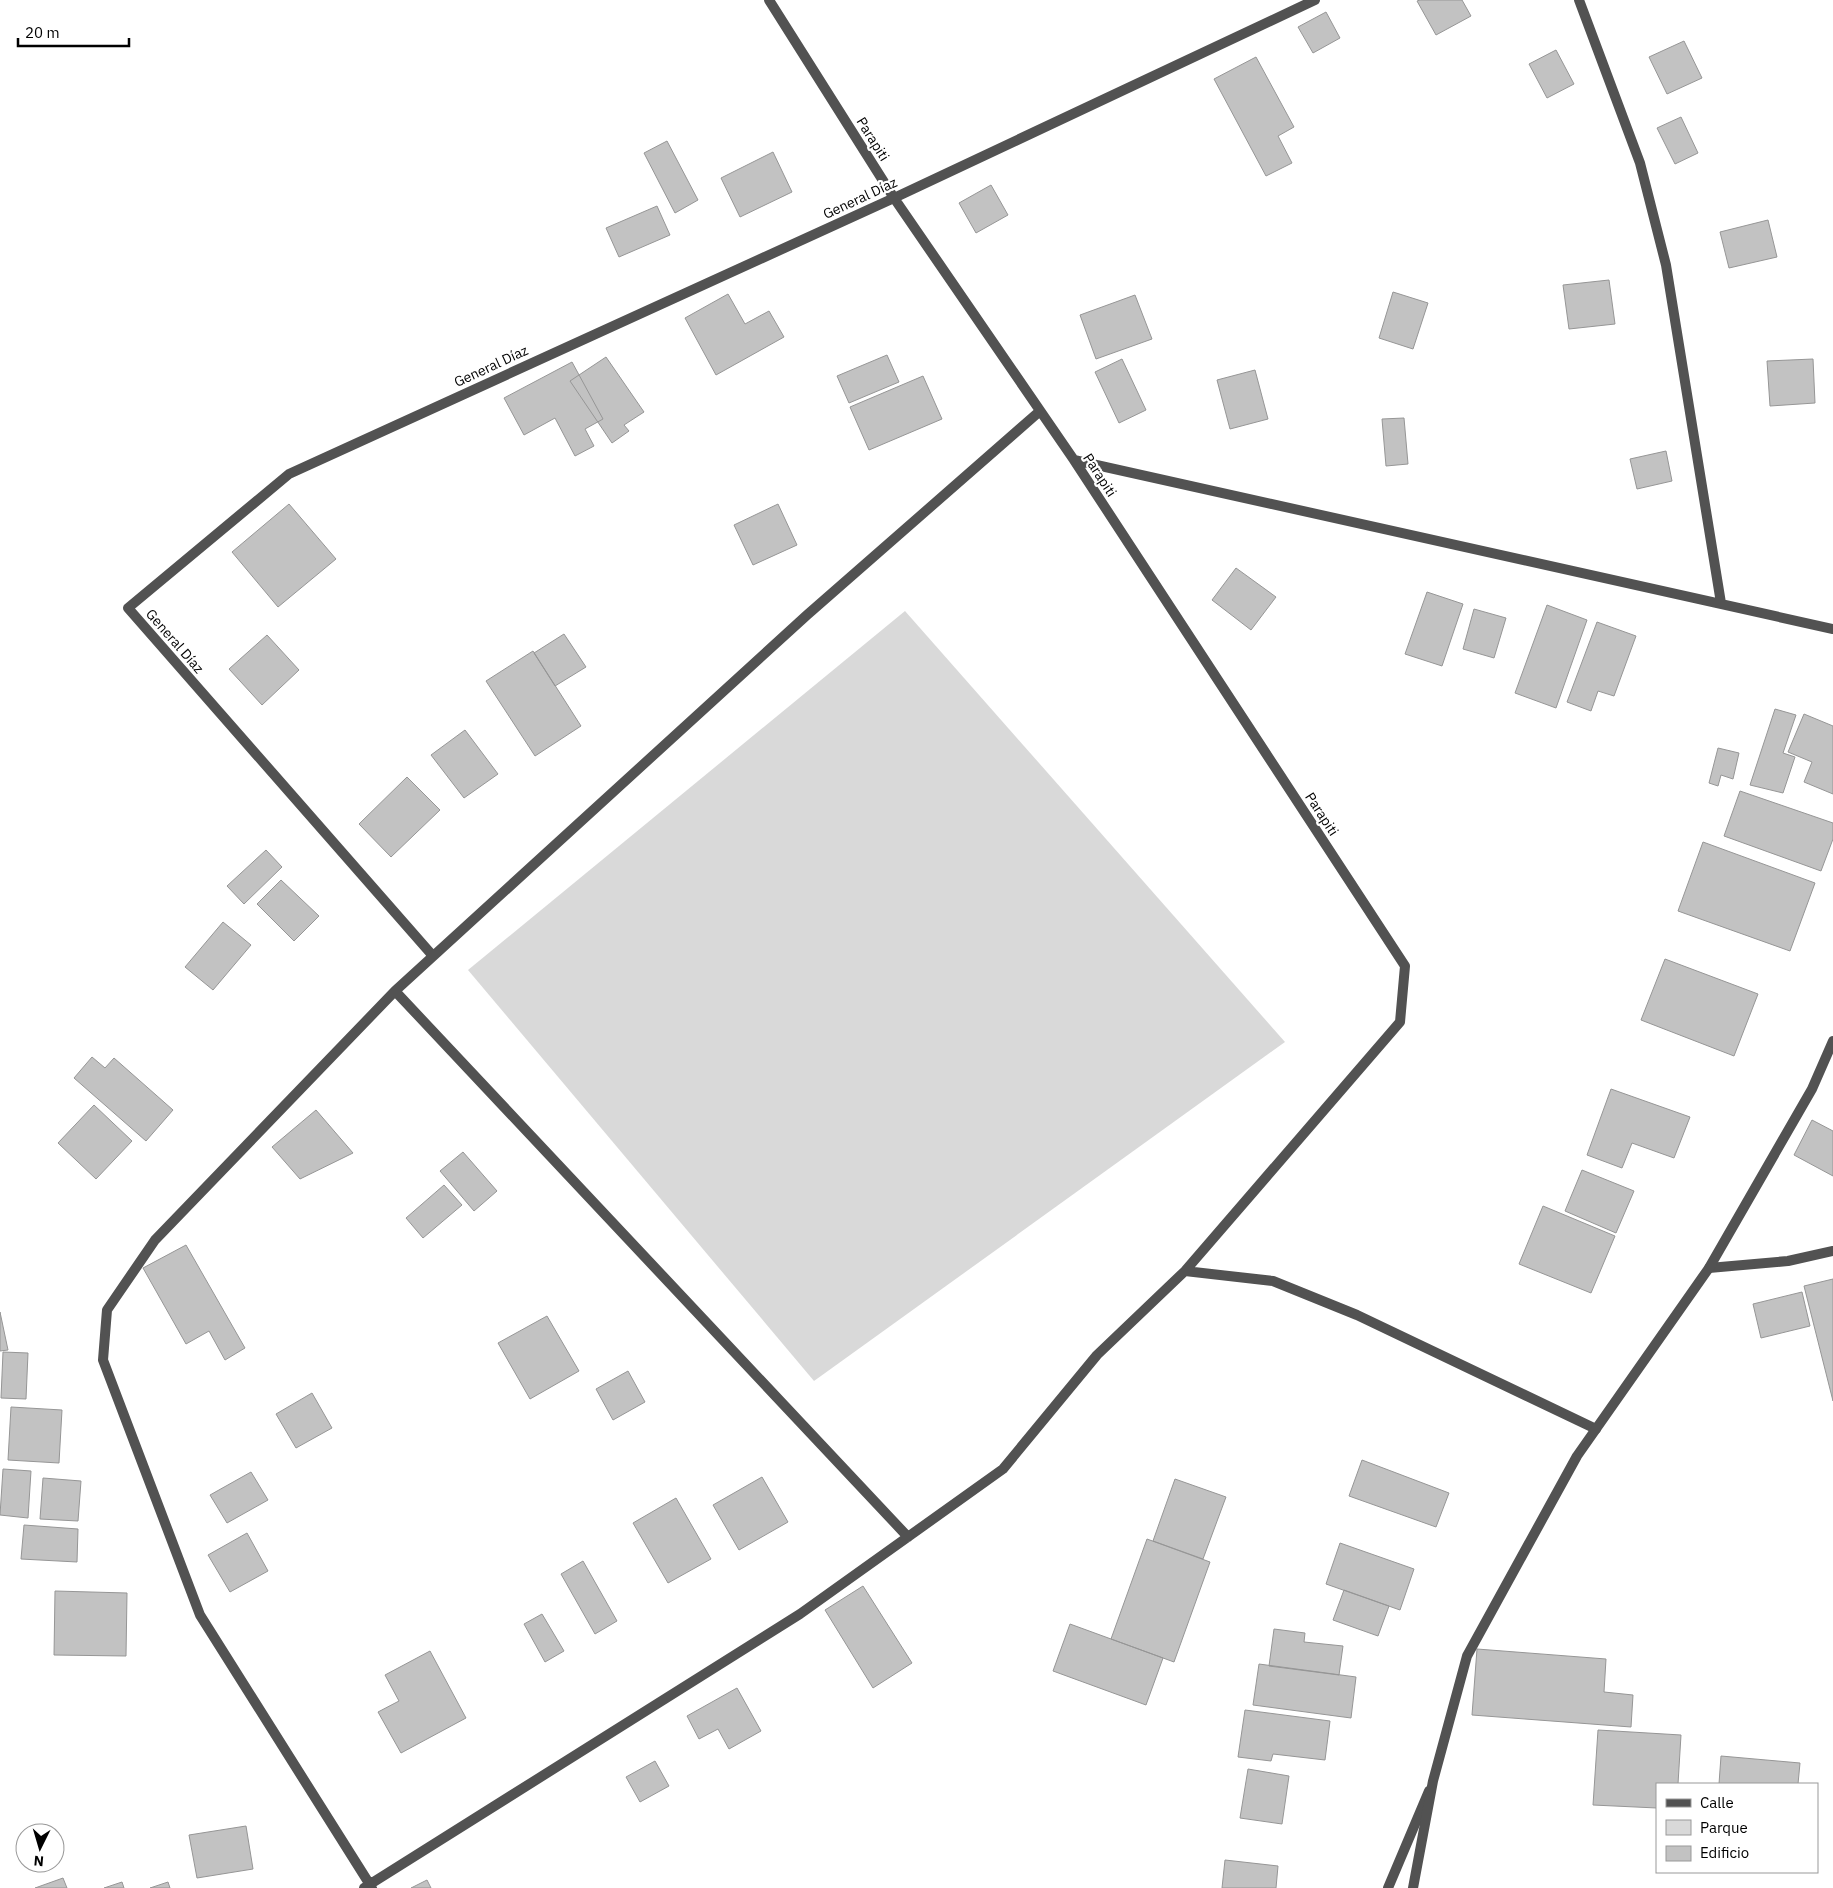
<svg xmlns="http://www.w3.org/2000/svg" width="1833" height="1888" font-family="'IBM Plex Sans',sans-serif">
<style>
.green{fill:#d9d9d9}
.building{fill:#c2c2c2;stroke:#969696}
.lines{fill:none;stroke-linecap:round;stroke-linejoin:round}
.minor{stroke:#525252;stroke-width:10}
.tertiary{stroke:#525252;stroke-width:10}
.labels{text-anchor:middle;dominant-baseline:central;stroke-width:4.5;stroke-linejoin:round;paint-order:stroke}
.street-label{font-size:14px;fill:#000;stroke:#fff}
</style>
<rect width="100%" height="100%" fill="#fff"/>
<path class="green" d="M905,611L1285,1042L814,1381L468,970Z"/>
<path class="building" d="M1420,0H1462L1471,16L1436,35L1417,1Z
M1326,12L1340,38L1313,53L1298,27Z
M1684,41L1702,78L1667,94L1649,57Z
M1556,50L1574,84L1547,98L1529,64Z
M1256,57L1294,127L1278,136L1292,163L1266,176L1214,79Z
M1681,117L1698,153L1675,164L1657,128Z
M667,141L698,200L675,213L644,153Z
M773,152L792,192L740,217L721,178Z
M991,185L1008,215L976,233L959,203Z
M657,206L670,235L619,257L606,228Z
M1768,220L1777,257L1729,268L1720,232Z
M1609,280L1615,324L1569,329L1563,285Z
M1393,292L1428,303L1413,349L1379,338Z
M728,294L745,324L769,311L784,337L716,375L685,318Z
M1135,295L1152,339L1096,359L1080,315Z
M887,355L899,382L849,403L837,376Z
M606,357L644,412L624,425L629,431L612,443L570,381Z
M1122,359L1146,410L1119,423L1095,372Z
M1813,359L1815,403L1770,406L1767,361Z
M572,362L603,419L585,429L594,446L575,456L555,418L524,435L504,398Z
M1255,370L1268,419L1230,429L1217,380Z
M923,376L942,419L869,450L850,407Z
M1404,418L1408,464L1386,466L1382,419Z
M1666,451L1672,481L1637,489L1630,459Z
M289,504L336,559L278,607L232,552Z
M778,504L797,545L753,565L734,525Z
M1236,568L1276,597L1251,630L1212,600Z
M1427,592L1463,604L1442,666L1405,654Z
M1547,605L1587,620L1556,708L1515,693Z
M1474,609L1506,618L1494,658L1463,649Z
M1597,622L1636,636L1614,696L1598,691L1591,711L1567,702Z
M564,634L586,667L555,686L534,653Z
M267,635L299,670L262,705L229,669Z
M533,651L581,726L535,756L486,681Z
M1775,709L1796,715L1783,753L1795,757L1783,793L1750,785Z
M1804,714L1833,726V794L1804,782L1812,762L1788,752Z
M465,730L498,774L464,798L431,755Z
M1718,748L1739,753L1733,779L1721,775L1718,786L1709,783Z
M407,777L440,810L391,857L359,824Z
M1740,791L1833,823V839L1821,871L1724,836Z
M1703,842L1815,883L1790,951L1678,911Z
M266,850L282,867L244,904L227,886Z
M281,880L319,916L294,941L257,904Z
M223,922L251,945L213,990L185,967Z
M1665,959L1758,994L1734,1056L1641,1020Z
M92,1057L105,1068L114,1058L173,1110L146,1141L74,1078Z
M1611,1089L1690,1117L1674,1158L1632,1143L1622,1168L1587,1155Z
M94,1105L132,1141L96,1179L58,1143Z
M316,1110L353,1153L300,1179L272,1147Z
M1812,1120L1833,1131V1176L1794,1155Z
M463,1152L497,1191L474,1211L440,1171Z
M1582,1170L1634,1191L1616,1233L1565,1211Z
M444,1185L462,1205L423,1238L406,1218Z
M1543,1206L1615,1236L1591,1293L1519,1264Z
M186,1245L245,1348L225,1360L209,1331L186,1344L143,1268Z
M1833,1279V1401L1804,1286Z
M1802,1292L1810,1326L1761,1338L1753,1304Z
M0,1312L8,1350L0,1351Z
M547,1316L579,1371L530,1399L498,1343Z
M3,1352L28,1353L26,1399L1,1398Z
M628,1371L645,1402L613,1420L596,1389Z
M312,1393L332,1428L296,1448L276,1414Z
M11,1407L62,1410L59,1463L8,1460Z
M1362,1460L1449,1493L1436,1527L1349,1496Z
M3,1469L31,1471L28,1518L0,1515Z
M251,1472L268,1500L227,1523L210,1495Z
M762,1477L788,1522L739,1550L713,1505Z
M43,1478L81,1481L78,1521L40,1519Z
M1175,1479L1226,1497L1203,1559L1153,1541Z
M676,1498L711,1559L668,1583L633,1523Z
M24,1525L78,1529L77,1562L21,1559Z
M247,1533L268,1571L230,1592L208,1555Z
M1147,1539L1210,1562L1174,1662L1111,1639Z
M1340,1543L1414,1569L1400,1610L1326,1584Z
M583,1561L617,1621L595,1634L561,1574Z
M863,1586L912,1663L873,1688L825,1610Z
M1344,1590L1389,1606L1378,1636L1333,1620Z
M55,1591L127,1593L126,1656L54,1655Z
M542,1614L564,1651L545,1662L524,1624Z
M1070,1624L1163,1658L1146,1705L1053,1671Z
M1274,1629L1305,1633L1304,1642L1343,1646L1339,1675L1269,1666Z
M1477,1649L1606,1659L1604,1692L1633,1695L1631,1727L1472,1715Z
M430,1651L466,1718L401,1753L378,1712L399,1701L385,1675Z
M1259,1664L1356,1677L1351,1718L1253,1705Z
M737,1688L761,1731L729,1749L718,1729L699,1739L687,1716Z
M1245,1710L1330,1721L1325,1760L1273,1754L1271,1761L1238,1757Z
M1598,1730L1681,1735L1678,1784H1657V1808L1593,1805Z
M1721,1756L1800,1763L1798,1784H1719Z
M655,1761L669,1786L640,1802L626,1777Z
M1248,1769L1289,1776L1282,1824L1240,1818Z
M246,1826L253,1869L197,1878L189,1835Z
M1225,1860L1278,1866L1276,1888H1222Z
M63,1878L67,1888H35Z
M427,1880L431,1888H411Z
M122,1882L124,1888H104Z
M168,1882L170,1888H150Z"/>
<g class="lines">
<path class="minor" d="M1579,0L1640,163L1666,265L1721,603
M1074,460L1833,629
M433,956L128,608L289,474L894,198L1315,0
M395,991L908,1537
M1709,1268L1788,1261L1833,1251
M1185,1271L1273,1281L1357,1315L1596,1429
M364,1888L800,1614L1003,1469L1097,1355L1185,1271L1400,1022L1405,966L1074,460L894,198L769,0
M372,1888L200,1615L103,1360L107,1310L155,1240L395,991L807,615L1040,411
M1388,1888L1429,1791"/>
<path class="tertiary" d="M1413,1888L1433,1781L1467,1656L1577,1456L1709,1268L1812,1089L1833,1041"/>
</g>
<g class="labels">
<g class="street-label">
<text transform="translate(873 139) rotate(58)">Parapiti</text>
<text transform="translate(860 198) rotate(-25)">General Díaz</text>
<text transform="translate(491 366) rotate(-25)">General Díaz</text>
<text transform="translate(1100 475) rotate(57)">Parapiti</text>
<text transform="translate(175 641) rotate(49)">General Díaz</text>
<text transform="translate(1322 814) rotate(57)">Parapiti</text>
</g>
</g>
<rect x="1656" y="1783" width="162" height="90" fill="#ffffff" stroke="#999999"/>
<rect x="1666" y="1799" width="25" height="8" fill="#525252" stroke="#999999"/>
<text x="1700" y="1808" font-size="15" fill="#000000">Calle</text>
<rect x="1666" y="1820" width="25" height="15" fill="#d9d9d9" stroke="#999999"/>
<text x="1700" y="1833" font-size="15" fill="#000000">Parque</text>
<rect x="1666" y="1846" width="25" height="15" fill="#c2c2c2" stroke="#999999"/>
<text x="1700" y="1858" font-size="15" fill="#000000">Edificio</text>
<g transform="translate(40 1848) rotate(185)"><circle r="24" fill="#ffffff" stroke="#999999"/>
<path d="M0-4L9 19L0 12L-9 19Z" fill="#000000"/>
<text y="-8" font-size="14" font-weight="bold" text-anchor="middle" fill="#000000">N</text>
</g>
<path d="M18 38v8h111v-8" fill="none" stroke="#000000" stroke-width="2.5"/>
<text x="25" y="38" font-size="15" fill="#000000" stroke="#ffffff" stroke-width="4" paint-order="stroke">20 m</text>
</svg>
